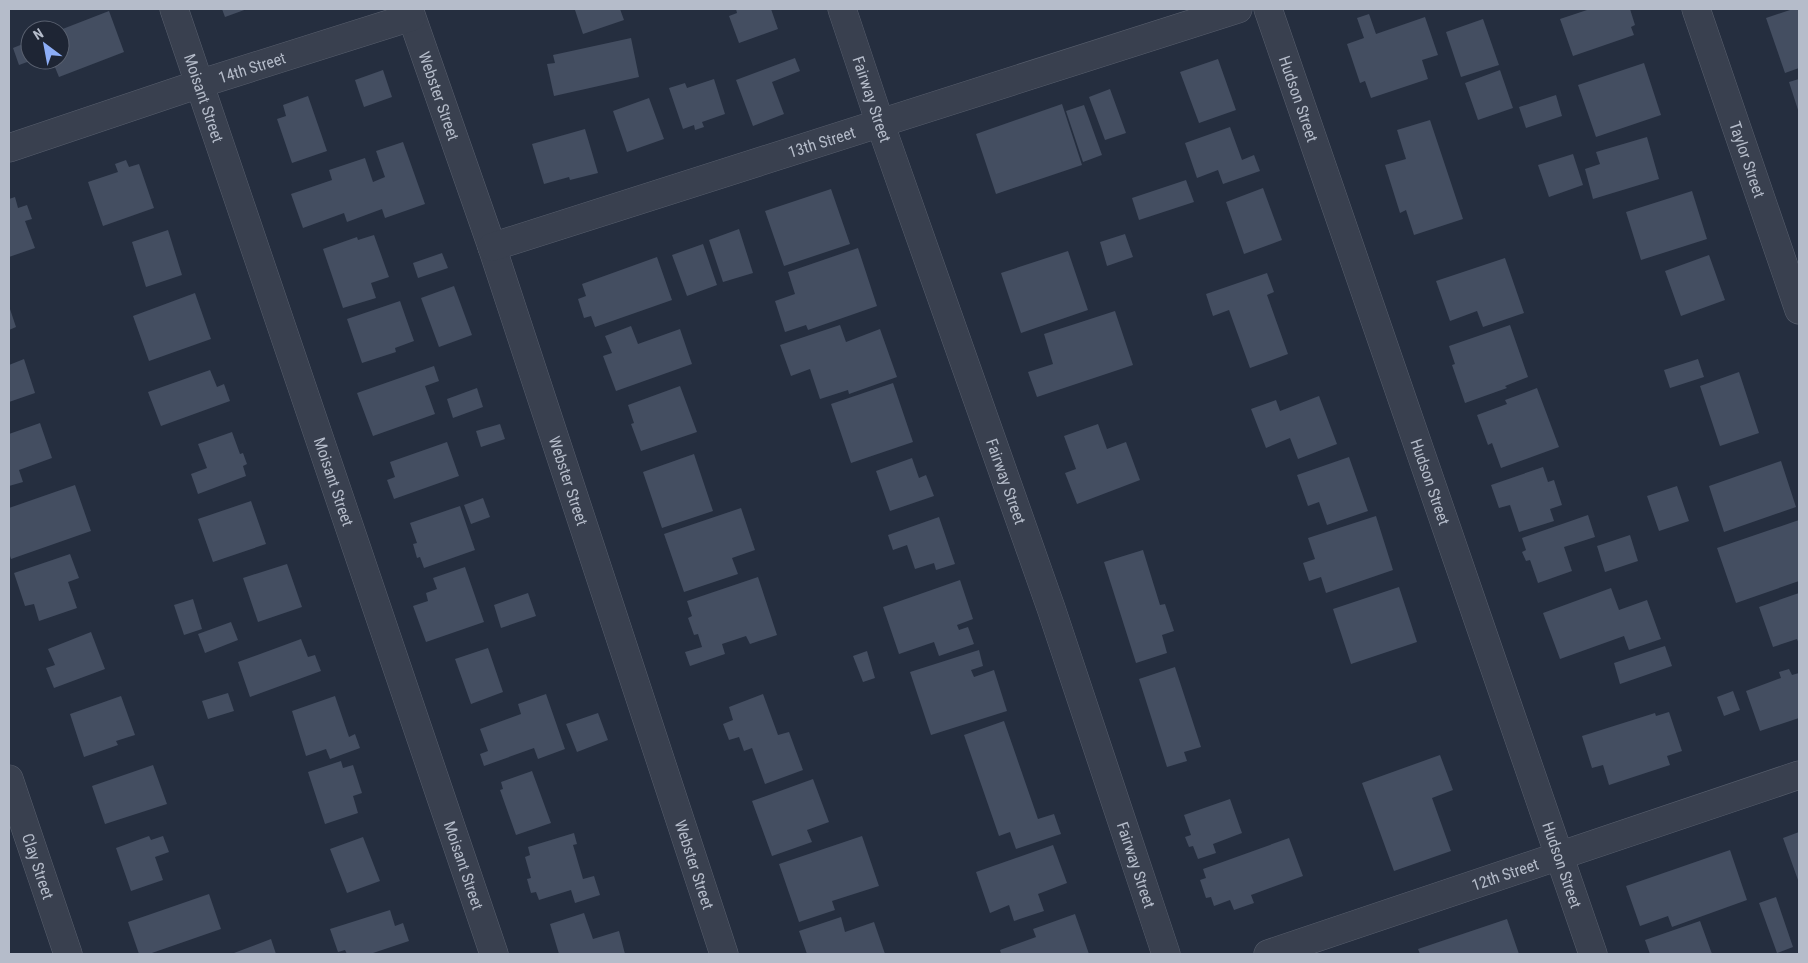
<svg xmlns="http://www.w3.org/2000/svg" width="1808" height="963" font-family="'Roboto Condensed',sans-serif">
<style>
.building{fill:#444e61}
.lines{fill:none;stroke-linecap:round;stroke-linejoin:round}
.minor-casing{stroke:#575e6d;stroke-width:29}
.minor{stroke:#39404f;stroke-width:28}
.labels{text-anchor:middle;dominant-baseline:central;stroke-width:4.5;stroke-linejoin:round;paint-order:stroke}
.street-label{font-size:16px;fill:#b5bcca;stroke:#1e2534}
</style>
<rect width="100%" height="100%" fill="#252e3f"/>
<path class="building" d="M222,9H247L225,17Z
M579,9H620L624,20L583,34L575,10Z
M736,9H771L778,29L739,43L729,16L737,13Z
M1590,9H1630L1635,25L1631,27L1634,35L1573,56L1560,19Z
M1793,9H1799V68L1785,73L1766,18Z
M109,11L124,52L59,77L52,60H60V30Z
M1369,14L1376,34L1425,17L1438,55L1422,60L1428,79L1371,98L1365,81L1360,83L1347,44L1364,38L1357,18Z
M1483,19L1499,65L1461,77L1446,32Z
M631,38L639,77L554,96L547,64L555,63L553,55Z
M30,41V61L19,65L13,48Z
M795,58L800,71L772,82L784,114L753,126L736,80Z
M1218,59L1236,110L1199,123L1180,72Z
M1644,63L1661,115L1596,137L1578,85Z
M383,70L392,97L364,107L355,80Z
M1500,70L1513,108L1478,120L1465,83Z
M714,79L725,114L702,122L704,127L695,130L694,125L683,129L669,88L685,83L687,88Z
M1799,79V113L1789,82Z
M1110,89L1126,133L1105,140L1089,97Z
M1556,95L1562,116L1526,128L1519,107Z
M308,96L327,151L292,163L277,119L286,116L283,105Z
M649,98L664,139L627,152L613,111Z
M1062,104L1082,165L996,194L976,134Z
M1084,105L1102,155L1083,162L1066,111Z
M1430,120L1463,219L1414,235L1406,210L1400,213L1385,165L1406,159L1397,130Z
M1230,127L1242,160L1254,155L1260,171L1223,184L1218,170L1197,178L1185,143Z
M585,129L598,173L570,180L569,177L544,184L532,144Z
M1647,137L1659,179L1593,199L1585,169L1600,164L1596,152Z
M403,142L425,204L385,218L382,209L347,222L344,213L303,228L291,194L332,180L329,170L365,158L373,182L385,177L376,151Z
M1573,154L1583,185L1549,197L1538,165Z
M126,160L129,167L139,164L154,208L103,226L88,182L118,172L115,164Z
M1186,180L1194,202L1139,220L1132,198Z
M1263,188L1282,240L1244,254L1226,202Z
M831,189L850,244L784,266L765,211Z
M1692,191L1707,239L1641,260L1626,212Z
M15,197L18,208L27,205L32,219L25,221L35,248L9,257V199Z
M739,229L753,273L723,282L709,240Z
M168,230L182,275L146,287L132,242Z
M1125,234L1133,257L1107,266L1100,242Z
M374,235L389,277L371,283L376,298L343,308L323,249L357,237L358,240Z
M703,244L717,285L687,296L672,255Z
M858,248L877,306L808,330L806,325L785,332L775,301L795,294L788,272Z
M1068,251L1088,310L1021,333L1001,273Z
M442,253L448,268L418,278L413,263Z
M1709,255L1725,300L1681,316L1665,271Z
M657,257L672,300L595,327L591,316L584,318L578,299L586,296L582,284Z
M1505,258L1524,313L1483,327L1477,311L1450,321L1436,281Z
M1267,273L1274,292L1267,295L1288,354L1250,368L1229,310L1213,316L1206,294Z
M454,286L472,335L439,347L421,298Z
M195,293L211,339L149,361L133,316Z
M400,301L414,341L395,348L396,352L362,363L347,319Z
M9,306L16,327L9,330Z
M1115,311L1133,365L1037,397L1028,372L1053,364L1044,334Z
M840,325L846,342L880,329L897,377L849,394L848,390L820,399L810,369L791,376L780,345Z
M1510,325L1528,377L1505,386L1507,388L1465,403L1452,365L1455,364L1449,346Z
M631,326L638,344L680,329L692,364L616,391L603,356L612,353L605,336Z
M24,359L35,393L9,402V365Z
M1698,359L1704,377L1670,388L1664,370Z
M434,366L439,381L425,386L435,414L373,436L357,393Z
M210,370L217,387L224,384L230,401L161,426L148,392Z
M1739,372L1759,433L1720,446L1700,386Z
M893,383L913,442L851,463L831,404Z
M680,386L697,432L641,451L631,424L634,423L628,405Z
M477,388L483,407L453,418L447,399Z
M1537,388L1559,447L1501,468L1492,443L1488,445L1477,415L1507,404L1505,400Z
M1319,396L1337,444L1298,459L1290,438L1266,448L1251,409L1276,400L1280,411Z
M40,423L52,458L19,470L23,482L9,486V434Z
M500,424L505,439L481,447L476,431Z
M1098,424L1107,449L1126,442L1140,480L1077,504L1065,473L1076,469L1064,436Z
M232,432L240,454L243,453L247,464L243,466L246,476L198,494L191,474L207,468L198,444Z
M447,442L459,476L394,499L387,480L395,477L390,462Z
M694,454L713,511L662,528L643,472Z
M1349,457L1368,511L1327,525L1319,502L1308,506L1297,475Z
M912,458L919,478L926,475L934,496L890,511L876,471Z
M1781,461L1796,507L1724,532L1709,486Z
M1543,467L1548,482L1554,480L1562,505L1550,509L1554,521L1519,532L1510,505L1499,508L1491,485Z
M75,485L91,531L11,559L9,553V508Z
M1677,486L1689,521L1659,531L1647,496Z
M483,498L490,517L471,524L464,505Z
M251,501L266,544L213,562L198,519Z
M460,506L475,550L424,568L420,557L417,558L413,544L417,543L410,523Z
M741,508L755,550L732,558L738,574L684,592L664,534Z
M1588,515L1595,537L1564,547L1572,571L1538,583L1530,560L1526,561L1522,552L1526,550L1522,538Z
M1376,516L1393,570L1326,593L1321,577L1309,581L1303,563L1315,559L1308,538Z
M939,517L955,564L936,570L934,563L915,569L907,545L893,550L888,535Z
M1799,520V581L1736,603L1717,548Z
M1630,535L1638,561L1605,572L1597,546Z
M1143,550L1160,605L1165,604L1174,631L1162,635L1167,653L1136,663L1104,562Z
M70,554L79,578L68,582L77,608L39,621L34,604L25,606L14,573Z
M287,564L302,607L258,622L243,578Z
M465,567L484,622L426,642L413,606L428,601L426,593L437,589L433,578Z
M758,577L777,635L750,644L746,636L722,644L725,654L690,666L685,652L702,647L698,634L694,635L688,618L692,616L687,601Z
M960,580L973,619L957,625L959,630L968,627L974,644L939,656L934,642L899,654L883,607Z
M1399,587L1417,642L1351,664L1333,609Z
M1611,588L1619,610L1647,600L1661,639L1629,650L1624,636L1560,659L1543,613Z
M528,593L536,616L501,628L494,605Z
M1799,593V644L1797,639L1773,647L1759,607Z
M193,599L202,629L184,635L174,605Z
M231,622L238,640L205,653L198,634Z
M91,632L105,669L54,688L46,668L55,665L48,649Z
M301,639L308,657L315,655L321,671L250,697L238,662Z
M1665,646L1672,666L1620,684L1614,663Z
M488,648L503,692L471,704L455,659Z
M979,650L983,666L971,670L974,677L994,670L1007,711L931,735L910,672Z
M867,651L875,678L863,682L853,656Z
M1175,667L1201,747L1184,752L1187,761L1167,767L1139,679Z
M1789,669L1792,675L1799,673V718L1760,731L1746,691L1781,678L1779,672Z
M1733,691L1740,710L1724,716L1717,697Z
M228,693L234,711L208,719L202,701Z
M546,694L565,749L538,759L534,748L484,766L480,754L488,751L480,729L521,714L518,704Z
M763,694L778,735L789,732L803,770L765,784L752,748L744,751L739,737L729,740L723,724L733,720L729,707Z
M121,696L135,735L116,741L118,745L84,757L70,714Z
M335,696L349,737L355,734L360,748L330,759L326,749L306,756L292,711Z
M1669,712L1682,751L1667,756L1670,765L1609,785L1603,765L1592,768L1582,736L1655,713L1656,716Z
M598,713L608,740L577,752L566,724Z
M1004,721L1038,819L1054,814L1061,834L1016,849L1010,832L999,836L964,735Z
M1440,755L1453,790L1432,798L1451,851L1394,871L1362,783Z
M341,761L343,768L353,765L362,793L353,796L358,813L325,824L308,772Z
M153,765L167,804L105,824L92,786Z
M532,771L551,823L516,835L500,790L503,789L501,782Z
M813,779L829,822L807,830L812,842L772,856L752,801Z
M1230,799L1242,833L1213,844L1216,853L1198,859L1193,846L1189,847L1185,837L1191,835L1184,815Z
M1799,832V880H1798L1783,838Z
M574,833L577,844L573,845L583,879L594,876L600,895L575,903L571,890L539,900L536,892L531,893L527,879L531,878L525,857L530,855L528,847Z
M149,836L151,840L163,836L169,852L155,857L163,880L131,891L116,848Z
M862,836L879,886L832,901L835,910L799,922L779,864Z
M363,837L380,881L347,893L330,849Z
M1289,838L1303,876L1251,895L1254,903L1234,910L1230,900L1214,906L1211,897L1206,898L1200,880L1206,878L1203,869Z
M1053,845L1067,883L1038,894L1044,911L1014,921L1009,905L990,913L976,872Z
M1730,850L1747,900L1672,927L1668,916L1640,926L1626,886Z
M209,894L221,929L149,954H139L128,922Z
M1776,897L1793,947L1777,953L1759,903Z
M390,910L395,926L403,923L409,941L370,954H347L345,950L338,952L330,929Z
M584,913L593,939L619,931L625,954H559L550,924Z
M1075,914L1089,954H1001L1000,950L1036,937L1033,929Z
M841,917L845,932L874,922L885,954H807L799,931Z
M1507,919L1519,954H1420L1418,949Z
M1700,921L1712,954H1650L1645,940Z
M271,939L276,954H234V953Z"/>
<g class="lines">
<defs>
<g id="minor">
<path id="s1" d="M174,9L494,954"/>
<path id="s2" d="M409,9L492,247L724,954"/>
<path id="s3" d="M842,9L880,123L1051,608L1166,954"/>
<path id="s4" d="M1268,9L1593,954"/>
<path id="s5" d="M1696,9L1799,310"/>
<path id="s6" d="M9,148L199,84L411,17"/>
<path id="s7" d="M492,247L1238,9"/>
<path id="s8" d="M9,779L68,954"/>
<path id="s9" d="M1268,954L1799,775"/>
</g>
</defs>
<use href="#minor" class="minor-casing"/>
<use href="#minor" class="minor"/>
</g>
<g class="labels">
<g class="street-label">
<text stroke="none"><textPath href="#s6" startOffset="256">14th Street</textPath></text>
<text stroke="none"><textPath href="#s2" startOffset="92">Webster Street</textPath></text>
<text stroke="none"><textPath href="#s1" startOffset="94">Moisant Street</textPath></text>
<text stroke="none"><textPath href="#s3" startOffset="95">Fairway Street</textPath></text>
<text stroke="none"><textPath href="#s4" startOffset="95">Hudson Street</textPath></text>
<text stroke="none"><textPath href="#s7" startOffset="346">13th Street</textPath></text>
<text stroke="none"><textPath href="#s5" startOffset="159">Taylor Street</textPath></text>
<text stroke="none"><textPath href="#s2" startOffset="498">Webster Street</textPath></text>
<text stroke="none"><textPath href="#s3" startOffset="500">Fairway Street</textPath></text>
<text stroke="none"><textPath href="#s4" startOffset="500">Hudson Street</textPath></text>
<text stroke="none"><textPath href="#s1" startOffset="499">Moisant Street</textPath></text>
<text stroke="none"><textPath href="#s3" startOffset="905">Fairway Street</textPath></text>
<text stroke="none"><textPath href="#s4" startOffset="905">Hudson Street</textPath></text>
<text stroke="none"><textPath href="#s1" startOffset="904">Moisant Street</textPath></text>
<text stroke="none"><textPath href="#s2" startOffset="902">Webster Street</textPath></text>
<text stroke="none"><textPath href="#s8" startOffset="92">Clay Street</textPath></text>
<text stroke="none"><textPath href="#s9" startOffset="250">12th Street</textPath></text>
</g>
</g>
<rect width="1808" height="963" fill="none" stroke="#b5bcca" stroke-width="20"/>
<g transform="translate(45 45) rotate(328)"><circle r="24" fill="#1e2534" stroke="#5a6170"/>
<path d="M0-4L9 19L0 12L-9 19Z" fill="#8daef7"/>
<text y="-8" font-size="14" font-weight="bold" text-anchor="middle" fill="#b5bcca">N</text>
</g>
</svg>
